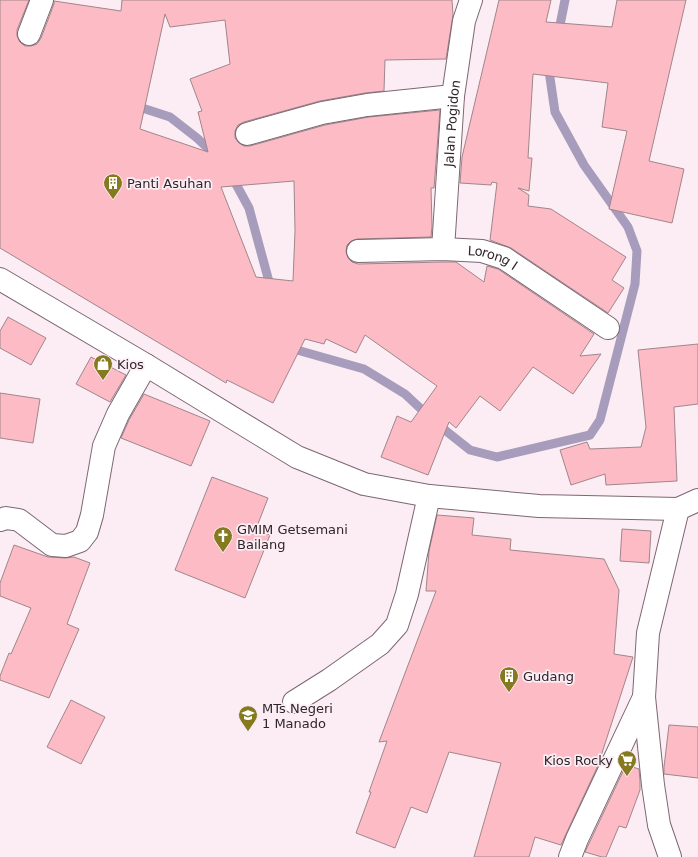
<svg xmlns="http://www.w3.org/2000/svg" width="698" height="857" font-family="'DejaVu Sans',sans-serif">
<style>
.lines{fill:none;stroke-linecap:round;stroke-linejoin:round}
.stream{stroke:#a79cbc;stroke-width:9}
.building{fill:#fcbbc5;stroke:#a0868a;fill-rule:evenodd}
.minor-casing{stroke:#7c6772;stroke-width:24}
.minor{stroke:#fff;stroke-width:22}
.labels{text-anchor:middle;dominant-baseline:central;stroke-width:3.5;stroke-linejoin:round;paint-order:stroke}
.street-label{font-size:13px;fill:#2f262a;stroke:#fcedf5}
.poi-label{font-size:13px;fill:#2f262a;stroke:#fcedf5;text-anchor:start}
</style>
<rect width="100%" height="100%" fill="#fcedf5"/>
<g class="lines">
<path class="stream" d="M558,35L565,0
M133,105L170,117L197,138L215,155
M231,175L249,208L271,289
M290,344L297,350L364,369L405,394L436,423L470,450L497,457L590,435L600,420L618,350L635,284L637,251L628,227L584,165L555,112L549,71L551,65"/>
</g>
<path class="building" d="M0,0H29L17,30V36L20,42L25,46H31L37,44L41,38L54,4V1L121,11L122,0H452L453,15L446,59L385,60L384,91L365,93L320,101L244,122L238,125L235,131V138L239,143L244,146H250L325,125L369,117L440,110L434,188H431L432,226L431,237L357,239L351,241L347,245L346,252L348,258L352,262L358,264L443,262H456L484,282L487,266L498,269L594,334L580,356L601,354L573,394L533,367L500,411L480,396L456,428L449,422L428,475L381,457L397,416L411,422L437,386L365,335L356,353L326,339L324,344L305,339L273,403L227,380L226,383L0,248ZM165,14L170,27L225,20L230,64L190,79L202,111L198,112L208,152L140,129ZM294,181L295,231L293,281L256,277L221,187Z
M499,0H551L546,22L612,27L617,0H686L649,161L684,169L672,223L609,209L627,131L602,127L608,83L533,74L528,158H532L529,191L518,188L529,195L528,206L551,209L626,257L612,280L624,288L608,313L511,248L490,240L497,183L492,182L491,185L460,183L462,157Z
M8,317L46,338L31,365L0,348V331Z
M698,344V404L674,407L677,481L606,485L605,474L571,485L560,450L587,442L590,449L641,447L646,427L638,350Z
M91,357L126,375L110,402L76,384Z
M0,393L40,399L33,443L0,438Z
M144,394L210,421L191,466L121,438L129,420Z
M212,477L268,498L256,529L270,535L245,598L175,570Z
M437,515L474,518L472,535L511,539L510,550L604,559L619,590L614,654L633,657L601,756L602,757L566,834L561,845L535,837L529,857H474L501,763L449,752L427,813L411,807L395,848L356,833L371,792H369L387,741L379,742L436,591H426L429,551Z
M622,529L651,531L649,563L620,561Z
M14,545L48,557H49L65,558L74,557L90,563L67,624L79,629L49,698L0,680V676L9,653L11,654L31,608L0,596V583Z
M71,700L105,717L81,764L47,747Z
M669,725L698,727V778L664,774V767Z
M626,765L639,769L640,781V790L626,828L619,826L606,857H602L585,852Z"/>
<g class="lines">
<defs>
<g id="minor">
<path d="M29,34L42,0"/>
<path d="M247,134L322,113L367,105L453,96"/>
<path id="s1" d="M443,249L453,96L464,21L471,0"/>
<path id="s2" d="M358,251L443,249L482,251L504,258L608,328"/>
<path d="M0,279L146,365L297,457L364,484L429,496L539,506L678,509L698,500"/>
<path d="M0,520L6,518L19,520L52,545L66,546L80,541L87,532L92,515L104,446L118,414L146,365"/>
<path d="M294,702L329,680L380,644L397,625L407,594L429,496"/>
<path d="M570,857L577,839L644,697"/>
<path d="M670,857L659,825L653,785L644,697L648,633L678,509"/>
</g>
</defs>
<use href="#minor" class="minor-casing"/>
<use href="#minor" class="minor"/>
</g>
<defs>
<symbol id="building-pin" viewBox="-11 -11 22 30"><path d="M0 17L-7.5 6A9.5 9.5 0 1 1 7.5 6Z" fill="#857a20" stroke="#fcedf5"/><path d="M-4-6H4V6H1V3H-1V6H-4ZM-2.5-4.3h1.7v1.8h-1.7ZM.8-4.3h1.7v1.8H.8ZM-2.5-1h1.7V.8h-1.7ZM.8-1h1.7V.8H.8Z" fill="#fff"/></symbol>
<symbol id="shop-pin" viewBox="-11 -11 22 30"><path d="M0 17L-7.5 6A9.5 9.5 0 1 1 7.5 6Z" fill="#857a20" stroke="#fcedf5"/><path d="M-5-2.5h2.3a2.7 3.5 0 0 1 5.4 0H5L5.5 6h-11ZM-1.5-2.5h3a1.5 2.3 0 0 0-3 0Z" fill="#fff"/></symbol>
<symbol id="church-pin" viewBox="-11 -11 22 30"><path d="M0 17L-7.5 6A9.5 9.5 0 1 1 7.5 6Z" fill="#857a20" stroke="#fcedf5"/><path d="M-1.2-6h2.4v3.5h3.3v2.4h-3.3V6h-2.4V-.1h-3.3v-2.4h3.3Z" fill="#fff"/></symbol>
<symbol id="school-pin" viewBox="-11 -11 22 30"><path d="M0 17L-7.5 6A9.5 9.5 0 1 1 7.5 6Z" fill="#857a20" stroke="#fcedf5"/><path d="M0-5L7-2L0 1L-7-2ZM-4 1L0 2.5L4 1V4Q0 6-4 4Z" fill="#fff"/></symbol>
<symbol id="supermarket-pin" viewBox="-11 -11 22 30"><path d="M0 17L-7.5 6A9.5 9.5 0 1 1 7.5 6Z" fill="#857a20" stroke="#fcedf5"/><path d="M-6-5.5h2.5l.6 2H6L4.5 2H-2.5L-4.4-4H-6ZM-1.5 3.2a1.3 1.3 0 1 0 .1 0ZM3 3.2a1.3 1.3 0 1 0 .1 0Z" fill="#fff"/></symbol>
</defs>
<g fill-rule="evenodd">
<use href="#building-pin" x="102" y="172" width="22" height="30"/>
<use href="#shop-pin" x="92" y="353" width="22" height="30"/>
<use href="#church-pin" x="212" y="525" width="22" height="30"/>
<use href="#building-pin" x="498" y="665" width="22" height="30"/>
<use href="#school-pin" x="237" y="704" width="22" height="30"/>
<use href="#supermarket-pin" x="616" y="749" width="22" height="30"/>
</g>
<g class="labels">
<g class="street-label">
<text stroke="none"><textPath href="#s1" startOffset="126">Jalan Pogidon</textPath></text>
<text stroke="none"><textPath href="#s2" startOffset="136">Lorong I</textPath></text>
</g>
<g class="poi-label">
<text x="127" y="183">Panti Asuhan</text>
<text x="117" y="364">Kios</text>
<text x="237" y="529">GMIM Getsemani<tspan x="237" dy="15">Bailang</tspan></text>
<text x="523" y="676">Gudang</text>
<text x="262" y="708">MTs Negeri<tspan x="262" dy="15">1 Manado</tspan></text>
<text x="613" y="760" text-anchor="end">Kios Rocky</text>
</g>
</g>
</svg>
